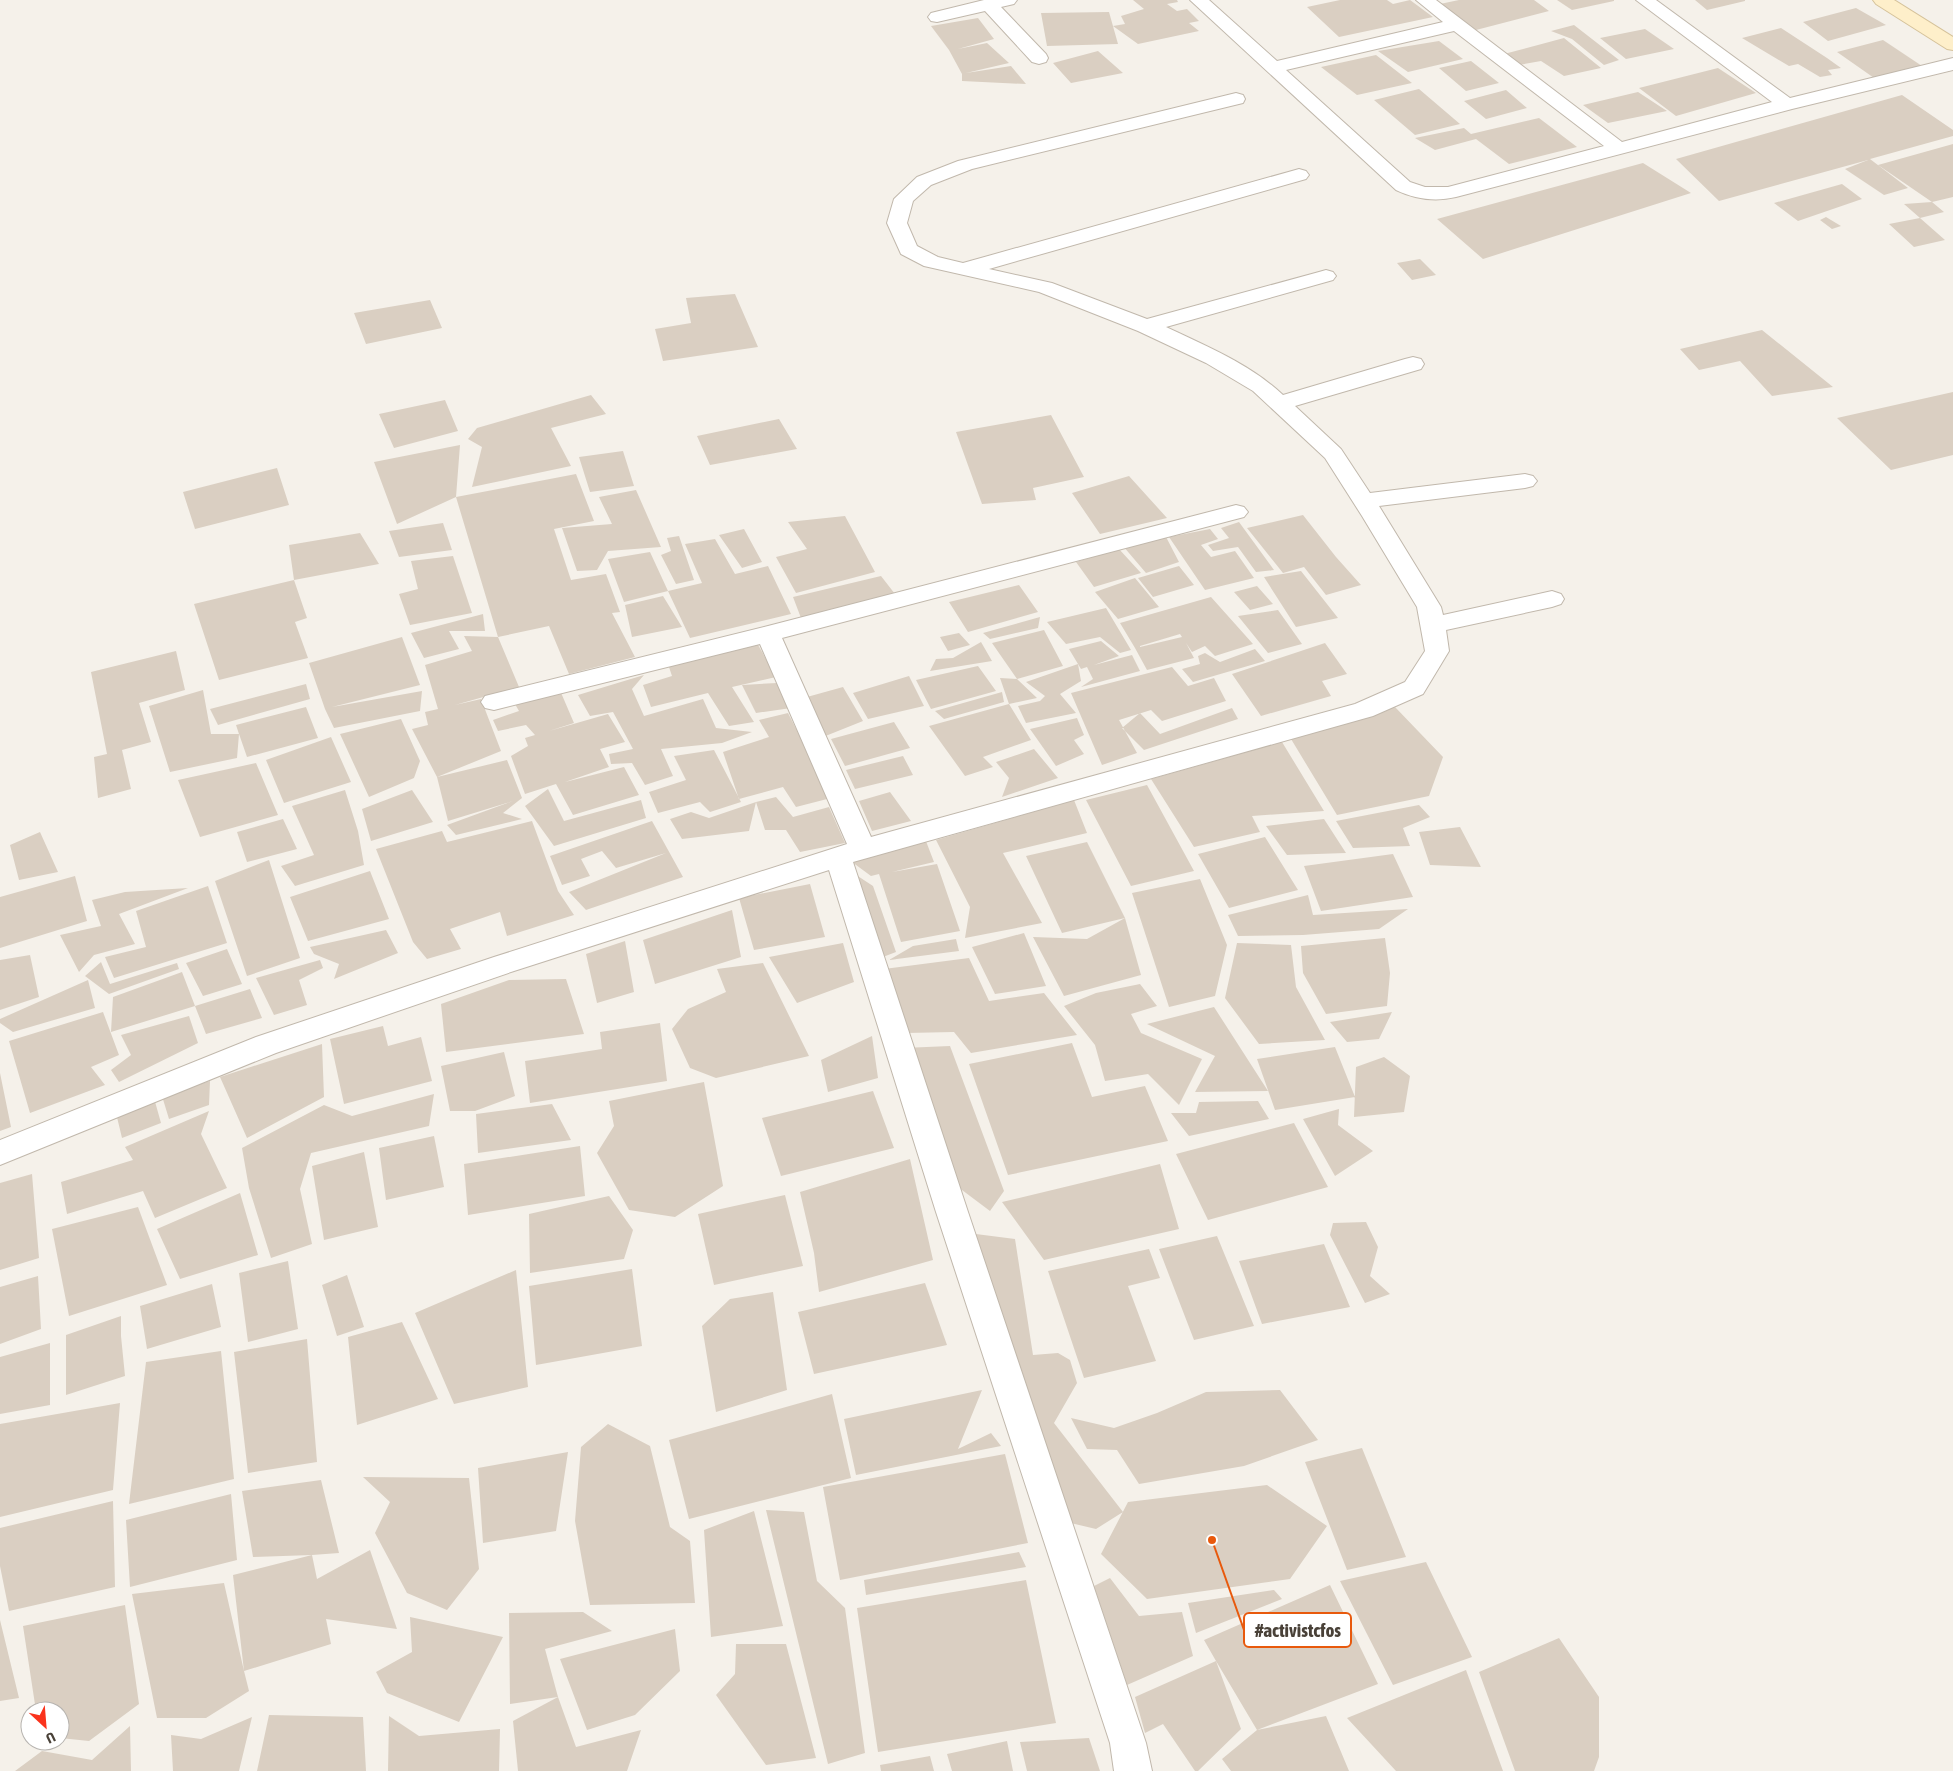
<svg xmlns="http://www.w3.org/2000/svg" width="1953" height="1771" font-family="'Asap Condensed',sans-serif">
<style>
.building{fill:#dacfc2;fill-rule:evenodd}
.lines{fill:none;stroke-linecap:round;stroke-linejoin:round}
.street-casing{stroke:#c1b8ac;stroke-width:2}
.secondary-casing{stroke:#d5c29a;stroke-width:2}
.street{fill:#fff;fill-rule:evenodd}
.secondary{fill:#feefca;fill-rule:evenodd}
.leader{fill:none;stroke:#e8590c;stroke-width:2}
.callout-dot{fill:#e8590c;stroke:#fff;stroke-width:2}
.callout{fill:#fff;stroke:#e8590c;stroke-width:2}
.callout-label{font-size:19px;text-anchor:middle;font-weight:bold;fill:#494138}
</style>
<rect width="100%" height="100%" fill="#f5f1ea"/>
<path class="building" d="M1133,0H1177L1178,2L1167,4L1177,11L1187,9L1199,21L1189,23L1199,31L1138,44L1113,26L1125,24L1121,16L1144,9Z
M1340,0H1387L1393,4L1410,0L1433,17L1339,37L1307,7Z
M1459,0H1534L1549,11L1476,30L1440,4Z
M1557,0H1614V1L1572,10Z
M1695,0H1745V1L1707,10Z
M1856,8L1886,25L1828,41L1803,22Z
M1109,12L1118,44L1047,46L1041,13Z
M978,18L994,39L958,49L987,43L1009,63L966,73L1011,66L1026,84L962,81V74L949,50L931,26Z
M1574,25L1619,60L1604,65L1572,39L1551,31Z
M1781,28L1827,58L1841,68L1828,70L1832,75L1820,77L1798,64L1789,66L1742,38Z
M1645,29L1674,49L1626,59L1600,38Z
M1564,38L1601,68L1564,76L1541,61L1519,65L1504,54Z
M1883,40L1925,68L1877,80L1837,52Z
M1439,41L1463,59L1408,72L1378,51Z
M1098,51L1123,73L1071,83L1053,63Z
M1376,55L1412,83L1357,95L1321,67Z
M1471,61L1499,83L1466,91L1439,68Z
M1718,68L1756,93L1676,116L1639,88Z
M1419,89L1460,124L1415,135L1374,100Z
M1506,90L1527,108L1486,119L1464,101Z
M1638,92L1667,111L1608,123L1583,105Z
M1902,95L1953,130V136L1870,159L1908,188L1884,195L1845,169L1868,160L1719,201L1676,159Z
M1539,118L1577,147L1509,164L1476,139L1435,150L1415,138L1464,128L1471,134Z
M1953,144V197L1932,202L1878,165Z
M1643,163L1691,193L1483,259L1437,219Z
M1842,184L1862,199L1798,221L1774,203Z
M1932,202L1944,212L1920,218L1904,204Z
M1826,217L1841,226L1832,229L1820,220Z
M1920,218L1945,240L1914,247L1889,224Z
M1420,259L1436,275L1412,280L1397,263Z
M735,294L758,347L663,361L655,329L691,323L686,298Z
M430,300L442,328L366,344L354,313Z
M1762,330L1833,387L1772,396L1740,361L1699,370L1680,349Z
M1953,392V455L1891,470L1837,418Z
M591,395L606,414L551,428L571,466L472,487L482,447L468,439L477,428Z
M445,400L458,431L394,448L379,414Z
M1051,415L1084,477L1033,488L1036,500L982,504L956,432Z
M779,419L797,449L710,465L697,436Z
M460,445L456,497L576,474L594,521L554,529L571,580L606,574L620,612L612,613L635,657L569,674L549,626L498,637L519,687L455,705L481,699L501,751L437,777L507,760L522,798L503,813L522,819L456,835L447,825L513,801L448,821L437,777L412,729L428,725L425,712L438,709L425,665L472,651L464,636L498,637L456,497L397,524L374,462Z
M623,451L634,486L590,492L579,457Z
M277,468L289,505L195,529L183,492Z
M1129,476L1167,518L1100,534L1072,493Z
M636,490L661,547L608,551L597,570L577,571L562,528L612,524L599,497Z
M1303,515L1336,557L1361,585L1326,595L1304,567L1283,573L1247,528Z
M845,516L875,572L796,593L776,557L807,549L788,522Z
M1239,522L1274,570L1256,572L1238,547L1213,551L1208,545L1229,538L1221,528Z
M443,523L452,550L399,557L389,531Z
M744,529L762,562L742,568L719,535Z
M1210,529L1218,539L1201,545L1211,557L1235,551L1254,578L1205,590L1169,537Z
M360,533L379,564L294,580L289,545Z
M1165,535L1179,562L1146,573L1123,546Z
M679,536L694,580L676,584L661,555L671,551L667,538Z
M715,539L735,574L768,566L791,614L690,638L668,591L702,583L685,544Z
M1119,549L1141,573L1094,587L1076,562Z
M650,552L668,591L624,602L608,559Z
M453,556L472,613L410,625L399,594L418,589L411,561Z
M1179,566L1194,585L1153,597L1138,578Z
M1301,571L1338,618L1296,627L1264,577Z
M881,576L895,594L801,618L793,597Z
M1135,578L1159,607L1118,619L1095,592Z
M294,580L307,618L295,622L308,658L219,680L194,604Z
M1019,585L1038,612L968,632L949,602Z
M1257,586L1273,604L1250,610L1234,592Z
M663,596L682,627L632,637L625,605Z
M1211,597L1253,644L1215,656L1205,646L1192,652L1186,643L1194,658L1147,670L1135,648L1120,623ZM1180,634L1182,637L1140,647V646Z
M1106,608L1131,650L1120,653L1100,637L1066,644L1047,622Z
M1278,610L1302,644L1268,653L1238,616Z
M483,614L485,631H449L459,649L424,658L411,633Z
M1040,617L1038,628L990,639L983,633Z
M1044,630L1063,666L1017,679L1037,698L1009,704L1000,678L1017,679L992,643Z
M959,633L970,645L948,651L940,637Z
M402,637L420,685L332,707L422,691L420,711L334,728L325,709L309,663Z
M1101,641L1119,656L1094,665L1132,655L1140,671L1081,687L1093,679L1087,667L1081,669L1078,664L1081,681L1060,694L1076,713L1026,723L1018,706L1040,701L1045,696L1026,682L1078,664L1069,649Z
M981,642L992,661L930,671L936,659L953,658Z
M757,643L776,677L732,687L754,722L729,726L708,693L651,707L643,685L672,676L668,664Z
M1325,643L1347,674L1322,681L1331,696L1261,716L1232,674Z
M1255,649L1265,661L1193,682L1182,669L1200,664L1198,656L1205,653L1220,662Z
M176,651L185,690L139,703L151,742L122,750L131,789L98,798L94,757L107,754L91,672Z
M978,666L996,691L931,709L916,680Z
M1172,667L1188,686L1214,678L1226,701L1162,721L1151,710L1119,720L1137,753L1102,765L1071,693Z
M644,675L632,689L644,716L703,699L716,728L752,732L722,743L661,749L673,776L645,785L632,763L611,764L609,754L633,749L613,712L590,716L578,695Z
M909,676L924,706L868,719L853,693Z
M777,683L791,708L756,713L742,685Z
M306,684L310,699L218,725L210,709Z
M843,687L863,721L823,737L807,697Z
M559,688L574,723L549,731L608,714L625,742L600,749L609,767L565,782L624,767L639,795L573,815L556,784L525,794L511,756L528,746L525,738L535,735L526,725L498,731L493,720L519,711L512,699Z
M203,690L211,734H239L236,725L306,707L318,738L247,757L239,734L237,758L170,772L149,706Z
M1002,692L1004,702L944,719L935,711Z
M1009,704L1031,740L983,757L993,767L965,776L929,726Z
M1395,707L1443,757L1429,796L1337,815L1291,739Z
M1232,708L1238,719L1144,750L1122,728L1140,713L1160,734Z
M788,713L831,798L796,807L783,787L739,799L723,752L769,737L759,720Z
M1077,718L1084,735L1074,740L1084,754L1056,766L1030,729Z
M401,719L420,761L414,778L369,797L340,734Z
M894,722L910,748L845,766L831,739Z
M331,737L351,782L284,803L266,760Z
M1282,742L1324,811L1252,816L1260,832L1194,847L1151,779Z
M1034,749L1058,778L1002,797L1009,778L996,762Z
M714,750L741,802L710,812L700,802L658,813L649,792L686,780L674,756Z
M903,756L913,775L855,789L846,770Z
M256,763L278,815L200,837L178,780Z
M1147,785L1194,871L1131,886L1086,800Z
M548,789L564,821L641,800L646,818L554,846L525,806Z
M345,790L358,831L364,865L295,886L281,866L314,855L292,806Z
M412,790L433,822L371,841L362,809Z
M890,792L911,821L872,831L859,801Z
M776,797L793,817L829,807L845,843L800,852L786,830H765L756,802L749,831L682,839L670,819L691,812L709,818L756,802Z
M1074,800L1087,833L1003,853L1042,923L965,938L970,907L936,840Z
M1419,805L1430,817L1403,828L1410,846L1353,848L1336,821Z
M283,819L297,849L247,862L237,832Z
M1324,819L1346,853L1287,855L1266,826Z
M532,821L558,891L574,915L507,936L500,912L450,929L461,949L427,959L413,942L376,849L442,831L447,842Z
M652,821L683,877L586,910L569,892L666,853L616,868L602,851L581,859L590,876L562,885L550,856Z
M1460,827L1481,867L1430,865L1419,832Z
M40,832L58,872L19,880L10,845Z
M924,836L934,862L892,872L937,864L960,931L901,942L879,874L871,876L852,862Z
M1265,837L1298,890L1229,908L1198,854Z
M1087,842L1125,918L1062,933L1026,856Z
M1393,854L1413,897L1321,911L1304,866Z
M269,860L300,958L247,976L215,881Z
M844,867L873,886L896,952L875,960Z
M370,871L389,919L308,941L290,897Z
M75,876L87,921L0,948V897Z
M1200,879L1227,945L1215,996L1169,1007L1132,893Z
M810,884L825,937L754,950L739,898Z
M208,886L227,943L114,978L105,957L146,947L136,911Z
M188,888L119,914L135,944L94,955L79,972L60,935L101,926L92,900L125,892Z
M1308,895L1313,915L1408,909L1379,929L1303,935L1238,936L1228,915Z
M732,910L741,957L655,984L643,940Z
M1125,918L1141,975L1064,996L1033,937L1087,939Z
M386,930L398,953L334,979L339,964L314,954L310,947Z
M1024,933L1046,986L995,994L972,947Z
M1385,938L1390,973L1387,1006L1326,1014L1303,973L1301,946Z
M956,939L959,951L889,960L913,946Z
M625,941L634,992L597,1003L586,954Z
M843,943L854,982L797,1003L769,957Z
M1237,943L1291,945L1296,987L1325,1040L1259,1044L1225,998Z
M227,949L242,984L203,996L186,963Z
M30,955L39,997L0,1010V960Z
M969,958L989,1001L1044,993L1077,1035L971,1053L954,1032L906,1033L884,969Z
M320,960L323,968L299,980L307,1005L274,1015L256,978Z
M101,962L110,984L177,963L179,969L109,994L85,976Z
M763,963L809,1056L716,1078L690,1068L672,1029L688,1009L726,992L717,969Z
M182,972L195,1006L111,1032L113,997Z
M566,979L584,1034L446,1052L441,1004L509,980Z
M88,980L95,1008L13,1032L0,1023V1019Z
M1140,984L1157,1006L1131,1014L1141,1033L1202,1059L1179,1105L1148,1074L1105,1081L1095,1045L1064,1006L1096,993Z
M250,989L262,1018L206,1034L195,1006Z
M1214,1007L1268,1091L1195,1092L1215,1056L1147,1024Z
M103,1012L119,1055L91,1067L105,1085L30,1113L9,1041Z
M1392,1012L1379,1039L1347,1042L1330,1022Z
M189,1016L198,1043L119,1082L111,1070L131,1055L121,1035Z
M660,1023L667,1081L530,1103L525,1061L602,1049L600,1032Z
M383,1026L388,1046L421,1037L432,1081L344,1104L330,1039Z
M872,1036L878,1078L828,1092L821,1060Z
M1072,1043L1092,1097L1145,1086L1168,1141L1008,1175L969,1064Z
M322,1044L324,1097L247,1138L220,1077Z
M950,1046L1004,1191L990,1211L950,1181L903,1048Z
M1335,1047L1355,1097L1275,1110L1257,1059Z
M504,1052L515,1096L475,1111H450L441,1066Z
M1384,1057L1410,1076L1404,1112L1354,1117L1356,1067Z
M0,1073L11,1127L0,1131Z
M210,1081L209,1105L169,1119L162,1096Z
M704,1082L723,1186L675,1217L629,1210L597,1153L614,1126L609,1101Z
M873,1091L894,1148L781,1176L762,1118Z
M434,1094L429,1126L311,1153L300,1189L312,1244L271,1258L249,1188L242,1148L324,1105L352,1116Z
M154,1098L161,1123L122,1138L116,1113Z
M1258,1101L1269,1119L1189,1136L1171,1113H1196L1199,1102Z
M552,1104L571,1140L478,1153L476,1114Z
M1339,1109L1338,1125L1373,1151L1335,1176L1303,1119Z
M209,1111L201,1134L227,1188L155,1218L143,1191L67,1214L61,1182L133,1160L125,1147Z
M1294,1123L1328,1187L1208,1220L1176,1154Z
M434,1136L444,1187L386,1200L379,1148Z
M580,1146L585,1196L468,1215L464,1164Z
M364,1152L378,1227L324,1240L312,1166Z
M910,1159L933,1260L819,1292L814,1253L800,1192Z
M1160,1164L1179,1229L1044,1260L1002,1202Z
M32,1174L39,1258L0,1270V1183Z
M240,1193L258,1255L180,1279L157,1229Z
M785,1195L803,1266L714,1285L698,1214Z
M609,1196L633,1230L624,1259L530,1273L529,1214Z
M138,1207L167,1285L69,1316L52,1229Z
M1366,1222L1378,1247L1370,1276L1390,1294L1365,1303L1330,1235L1333,1223Z
M968,1233L1015,1239L1033,1355L1058,1353L1070,1360L1077,1383L1054,1423L1123,1512L1096,1529L1058,1520Z
M1217,1236L1254,1326L1194,1340L1159,1249Z
M1324,1244L1350,1307L1262,1324L1239,1261Z
M1149,1249L1160,1278L1128,1286L1156,1361L1084,1378L1048,1271Z
M288,1261L298,1329L248,1342L239,1273Z
M632,1269L642,1346L536,1365L529,1286Z
M516,1270L528,1387L454,1404L415,1313Z
M347,1275L364,1327L337,1336L322,1285Z
M38,1276L41,1329L0,1344V1287Z
M925,1283L947,1345L814,1374L798,1312Z
M212,1284L221,1327L147,1349L140,1306Z
M773,1292L787,1390L716,1412L702,1326L730,1299Z
M121,1316V1336L125,1376L66,1395V1335Z
M402,1322L438,1399L357,1425L348,1337Z
M307,1339L317,1462L248,1473L234,1352Z
M50,1343V1405L0,1414V1357Z
M221,1351L234,1479L129,1504L146,1362Z
M982,1390L958,1449L991,1433L1001,1446L856,1475L844,1419Z
M1280,1390L1318,1440L1244,1466L1139,1484L1117,1450L1087,1449L1071,1418L1114,1428L1157,1413L1206,1392Z
M832,1394L851,1478L689,1519L669,1440Z
M120,1403L113,1490L0,1517V1424Z
M608,1424L650,1446L670,1527L690,1541L695,1603L590,1605L575,1521L581,1447Z
M1362,1448L1406,1557L1347,1570L1305,1462Z
M568,1452L556,1531L483,1543L478,1468Z
M1005,1454L1028,1543L840,1580L823,1487Z
M363,1477L469,1478L479,1569L447,1610L407,1593L375,1533L390,1502Z
M321,1480L339,1553L312,1555L317,1579L370,1550L397,1629L326,1619L331,1644L244,1671L249,1691L206,1718H157L132,1594L224,1583L244,1671L233,1575L312,1555L253,1557L242,1491Z
M1267,1485L1327,1526L1290,1579L1147,1599L1101,1554L1128,1502Z
M231,1494L237,1560L130,1587L126,1520Z
M113,1501L115,1587L9,1611L0,1566V1528Z
M766,1510L804,1512L817,1581L845,1608L865,1753L828,1764Z
M754,1511L783,1626L711,1637L704,1530Z
M1019,1552L1026,1567L866,1595L864,1580Z
M1426,1562L1472,1657L1393,1685L1340,1581Z
M1110,1578L1139,1616L1182,1612L1193,1656L1127,1685L1094,1586Z
M1026,1580L1056,1723L878,1752L857,1608Z
M1330,1585L1378,1684L1257,1730L1326,1716L1349,1771H1231L1222,1759L1257,1730L1216,1661L1241,1729L1198,1771H1195L1163,1724L1145,1733L1135,1697L1216,1661L1204,1640Z
M1274,1590L1282,1599L1196,1633L1188,1603Z
M125,1605L139,1704L89,1741L60,1738V1711H36L23,1626Z
M583,1612L612,1631L545,1649L558,1697L510,1704L509,1613Z
M410,1617L503,1637L459,1722L387,1693L376,1672L412,1652Z
M0,1620L19,1698L0,1701Z
M675,1629L680,1671L635,1715L587,1730L560,1659Z
M1559,1638L1599,1697V1757L1594,1771H1515L1479,1672Z
M736,1644H786L816,1758L766,1765L716,1695L735,1674Z
M1466,1670L1503,1771H1396L1347,1718Z
M558,1697L576,1747L641,1730L627,1771H518L513,1721Z
M269,1715L363,1717L366,1771H257Z
M389,1716L419,1736L500,1729L499,1771H388Z
M252,1717L239,1771H173L171,1735L201,1739Z
M130,1726L131,1771H15L42,1751L92,1760Z
M1089,1738L1100,1771H1027L1020,1742Z
M1007,1741L1013,1771H952L947,1754Z
M930,1756L934,1771H881L880,1765Z"/>
<g class="lines">
<defs>
<path id="street" d="M984,0H1017L1014,4L1001,7L1046,54L1048,58L1046,62L1039,64L1032,62L985,11L937,22L931,21L928,17L931,13Z
M1190,0H1209L1277,61L1443,22L1416,0H1436L1622,142L1772,102L1636,0H1656L1790,98L1953,58V70L1792,109L1456,197C1435,202 1415,199 1396,190ZM1454,31L1604,146L1448,187H1425L1410,182L1286,70Z
M1236,93L1243,95L1245,99L1243,103L972,169L931,185L913,201L907,223L917,246L938,257L963,263L1292,171L1299,169L1306,171L1309,175L1306,179L989,269L1052,283L1147,319L1319,272L1326,270L1333,272L1336,276L1333,280L1166,327C1206,346 1250,364 1283,395L1405,359L1413,357L1421,359L1424,364L1421,369L1295,406L1341,449L1370,493L1525,474L1533,476L1537,481L1533,486L1525,488L1379,506L1441,607L1443,615L1552,591L1561,594L1564,599L1561,604L1552,607L1446,630L1449,651L1423,694L1373,716L853,862L968,1212L1146,1743L1152,1771H1114L1110,1743L936,1212L829,870L514,971L276,1053L0,1165V1140L256,1037L494,957L847,844L760,644L494,710L485,708L481,702L485,696L768,626L1236,505L1244,507L1248,512L1244,517L782,638L871,837L1355,704L1405,682L1425,651L1417,607L1362,516L1325,458L1253,391L1206,363L1138,331L1039,292L924,266L901,254L887,223L894,199L917,177L958,161Z"/>
<path id="secondary" d="M1873,0H1894L1953,37V50L1947,49L1876,4Z"/>
</defs>
<use href="#street" class="street-casing"/>
<use href="#secondary" class="secondary-casing"/>
<use href="#street" class="street"/>
<use href="#secondary" class="secondary"/>
</g>
<path class="leader" d="M1212 1540L1244 1630"/>
<circle class="callout-dot" cx="1212" cy="1540" r="5"/>
<rect class="callout" x="1244" y="1613" width="107" height="34" rx="5"/>
<g class="callout-label">
<text x="1298" y="1637">#activistcfos</text>
</g>
<g transform="translate(45 1726) rotate(154)"><circle r="24" fill="#ffffff" stroke="#b6b3af"/>
<path d="M0-4L9 19L0 12L-9 19Z" fill="#fa331c"/>
<text y="-8" font-size="14" font-weight="bold" text-anchor="middle" fill="#494138">U</text>
</g>
</svg>
